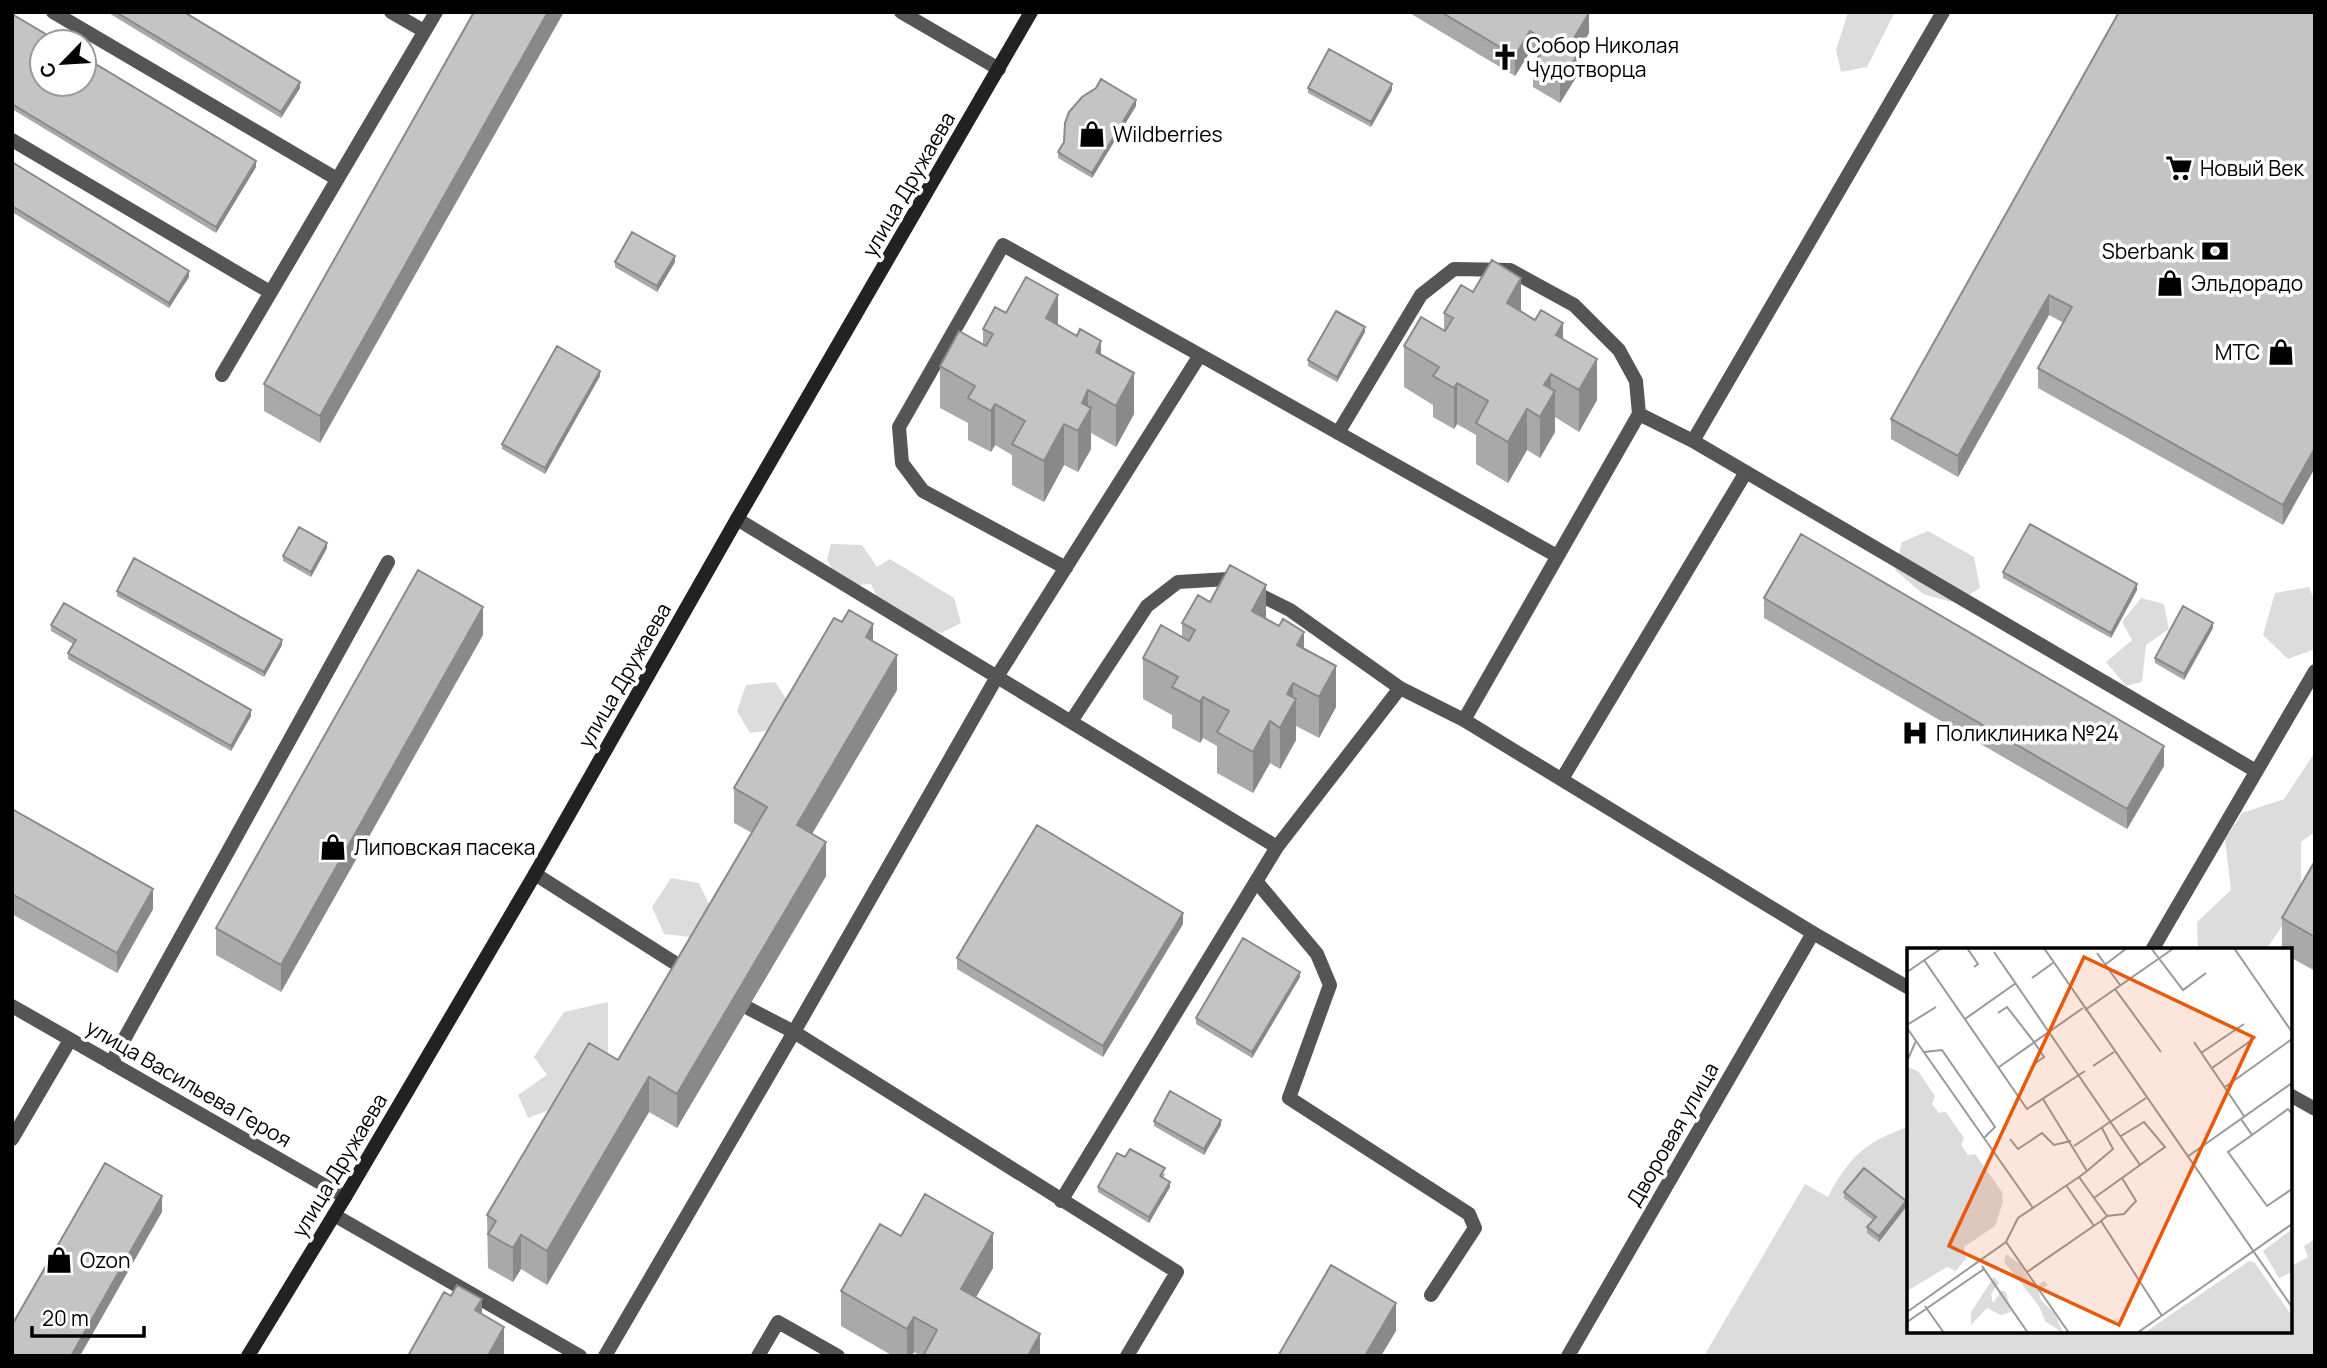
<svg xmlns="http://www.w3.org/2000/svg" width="2327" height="1368" font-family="Manrope,sans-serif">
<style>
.green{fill:#dcdcdc}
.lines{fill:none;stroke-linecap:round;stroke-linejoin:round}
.lane{stroke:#555;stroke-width:14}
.street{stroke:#555;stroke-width:14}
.secondary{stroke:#222;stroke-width:14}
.wall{fill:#a9a9a9}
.shaded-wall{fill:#898989}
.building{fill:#c4c4c4;stroke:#898989;stroke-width:2}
.labels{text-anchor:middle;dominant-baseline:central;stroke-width:7;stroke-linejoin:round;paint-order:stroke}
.poi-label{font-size:21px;fill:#000;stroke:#fff;text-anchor:start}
.street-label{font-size:21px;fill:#000;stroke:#fff}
.inset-road{fill:none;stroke:#999;stroke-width:2}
.view{fill:#e8590c;fill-opacity:0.15;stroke:#e8590c;stroke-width:3.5}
.inset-edge{fill:none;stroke:#000;stroke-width:3.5}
</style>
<rect width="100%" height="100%" fill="#fff"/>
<path class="green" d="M1848,12H1895L1867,67L1841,72L1836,50Z
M1928,531L1974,557L1980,588L1955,603L1923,594L1895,570L1902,542Z
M831,544L862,545L877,567L890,559L954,598L961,623L941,633L885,615L871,584L842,586L827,560Z
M2309,587L2315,603V649L2288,659L2263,635L2275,593Z
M2141,598L2164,604L2169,629L2146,645L2142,682L2126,686L2106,662L2132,640L2122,622Z
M775,682L789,703L774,730L750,733L737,711L746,685Z
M2315,752V832L2301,842V897L2266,950H2198L2197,922L2231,890L2225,839L2242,813L2284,799Z
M671,878L699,883L710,906L690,937L664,934L652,907Z
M608,1002V1058L552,1109L528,1118L518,1095L547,1075L534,1057L564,1012Z
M1909,1127V1331H2290V1267L2308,1257L2304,1246L2315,1239V1356H1704L1805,1184L1828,1197C1847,1159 1868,1139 1909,1127Z"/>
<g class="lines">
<path class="lane" d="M53,12L337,179
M391,12L424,31
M12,140L270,292
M222,375L436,12
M1338,433L1421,295L1454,269L1510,270L1574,305L1619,350L1636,381L1639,414
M1693,441L2256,771
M737,519L1277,847
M1066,568L923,491L902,463L899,427L1003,245L1200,355
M1072,720L1147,606L1178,582L1228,579L1290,610L1400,688
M1464,720L1813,933
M1562,779L1746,472
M535,874L689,972
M1256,881L1317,954L1330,985L1289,1098L1469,1214L1475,1228L1431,1295
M748,1008L794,1032L1177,1272L1127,1356
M111,1063L388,562
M12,1139L70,1040
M1061,1201L1277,847L1400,688L1464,720L1639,414L1693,441L1943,12
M334,1215L580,1356
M605,1356L794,1032L998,675L1200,355L1557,556
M758,1356L778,1322L838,1356"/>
<path class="street" d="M901,12L999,69
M2152,950L2315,671
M12,1006L345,1197
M2290,1095L2315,1109
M1568,1356L1813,933L1909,988"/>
<path class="secondary" d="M248,1356L345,1197L535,874L737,519L1031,12"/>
</g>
<path class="wall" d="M107,12H184L300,88L281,118Z
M474,12L320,443L264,411V384Z
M1408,12H1588L1589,33L1576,55L1577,76L1560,103L1533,87V67L1538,57L1530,52L1515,76Z
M2315,12L2283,525L2038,388V368L2064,323L2049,315L1958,477L1891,439V419Z
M12,14L256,167L216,233L12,109Z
M1308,88L1392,90L1371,127L1308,93Z
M1136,106L1092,178L1058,158V152Z
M12,162L189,277L169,308L12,212Z
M615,262H675L657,292L615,267Z
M1473,292L1521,311L1563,338L1597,400L1579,432L1555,417V432L1540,458L1527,450L1508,483L1476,464V435L1457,424L1454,429L1433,417V405L1404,387V346L1444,330V313Z
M1006,313L1058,326L1101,355L1134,414L1116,447L1091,433V449L1078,472L1064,465L1044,502L1012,485V455L995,445L991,452L968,440V423L940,408V366L983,345V329Z
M1365,332L1337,382L1308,366V360Z
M600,376L545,474L502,449V444Z
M327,548L311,577L283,561V556Z
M2003,572L2137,590L2111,638L2003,578Z
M117,591L282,645L264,677L117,596Z
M1764,598L2164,766L2127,829L1764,618Z
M1210,602L1266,619L1304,649L1336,707L1319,738L1296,726V740L1280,769L1270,763L1253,793L1217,773V746L1203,738L1200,743L1172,728V715L1143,699V658L1182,637V623Z
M51,625L251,716L231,751L68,659V653L73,644L51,631Z
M2213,628L2184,680L2155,663V658Z
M483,635L281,992L216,955V928Z
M873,641L897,690L812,834L826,876L677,1128L649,1112L547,1285L521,1269L513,1282L488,1268L487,1215L618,1060L752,833L734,823V788Z
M12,809L153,909L117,973L12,914Z
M2315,861V971L2290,957V950H2282V918Z
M1183,924L1103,1057L957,969V958Z
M1300,977L1252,1058L1196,1024V1018Z
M1154,1121L1221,1125L1204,1155L1154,1126Z
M1125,1157L1165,1174L1163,1178L1170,1187L1149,1223L1098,1192V1187Z
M1844,1192L1906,1207L1879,1242L1867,1233V1227L1873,1220L1844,1198Z
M901,1236L993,1268L976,1297L1040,1356H921L914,1352L912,1356H893L841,1326V1291Z"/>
<path class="shaded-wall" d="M548,12H564L320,443V416Z
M1589,13V33L1567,70V50Z
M1530,31V52L1515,76V56Z
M1577,56V76L1560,103V83Z
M300,82V88L281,118V112Z
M1392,84V90L1371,127V122Z
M1136,100V106L1092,178V173Z
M256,161V167L216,233V227Z
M675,256V262L657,292V286Z
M189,271V277L169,308V303Z
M1521,278V319L1507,303Z
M1058,295V336L1046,318Z
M2049,295V315L1958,477V456Z
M1563,323V365L1556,335Z
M1365,327V332L1337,382V377Z
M1101,341V382L1096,352Z
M1597,359V400L1579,432V390Z
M600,371V376L545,474V468Z
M1134,373V414L1116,447V406Z
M1551,374V398L1555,391V432L1540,458V417L1544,385Z
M1457,383V424L1454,429V388Z
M1088,390V413L1091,408V449L1078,472V431L1082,403Z
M995,404V445L991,452V411Z
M1527,409V450L1508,483V442Z
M1064,424V465L1044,502V461Z
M2315,448V468L2283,525V505Z
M327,543V548L311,577V572Z
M2137,584V590L2111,638V633Z
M1266,585V627L1252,611Z
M483,607V635L281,992V965Z
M2213,623V628L2184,680V674Z
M873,624V659L866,637Z
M1304,632V673L1297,686V645Z
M282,640V645L264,677V672Z
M897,655V690L797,859V825Z
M1336,666V707L1319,738V697Z
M1293,683V704L1296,699V740L1280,769V728L1287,694Z
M1203,697V738L1200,743V702Z
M251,710V716L231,751V746Z
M1270,721V763L1253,793V752Z
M2164,746V766L2127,829V809Z
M826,842V876L677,1128V1094Z
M153,889V909L117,973V953Z
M1183,913V924L1103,1057V1046Z
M1300,972V977L1252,1058V1052Z
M649,1077V1112L547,1285V1251Z
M1221,1120V1125L1204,1155V1149Z
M1170,1182V1187L1149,1223V1217Z
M162,1196V1212L80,1356H71Z
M1906,1201V1207L1879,1242V1236Z
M993,1233V1268L961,1323V1289Z
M521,1235V1269L513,1282V1248Z
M482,1299V1333L475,1310Z
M1396,1303V1331L1381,1356H1365Z
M914,1317V1352L912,1356H907V1329Z
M504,1327V1356H488Z
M1040,1334V1356H1028Z"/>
<path class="building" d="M116,12H184L300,82L281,112Z
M474,12H548L320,416L264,384Z
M1441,12H1588L1589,13L1567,50L1577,56L1560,83L1533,67L1547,42L1530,31L1515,56Z
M2119,12H2315V448L2283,505L2038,368L2072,307L2049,295L1958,456L1891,419Z
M12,14L59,42H42V84H84V57L256,161L216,227L12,104Z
M1329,49L1392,84L1371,122L1308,88Z
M1101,79L1136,100L1092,173L1058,152L1064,142L1065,123L1069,112L1082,97L1096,88Z
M12,162L189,271L169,303L12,206Z
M632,232L675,256L657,286L615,262Z
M1492,260L1521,278L1507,303L1535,320L1541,310L1563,323L1556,335L1597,359L1579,390L1551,374L1544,385L1555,391L1540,417L1527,409L1508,442L1476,423L1488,401L1457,383L1454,388L1433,376L1439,367L1404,346L1421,317L1445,331L1453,318L1444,313L1461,285L1473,292Z
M1026,277L1058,295L1046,318L1077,336L1080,329L1101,341L1096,352L1134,373L1116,406L1088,390L1082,403L1091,408L1078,431L1064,424L1044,461L1012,444L1025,421L995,404L991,411L968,398L975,386L940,366L959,331L986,346L993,334L983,329L995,307L1006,313Z
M1336,311L1365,327L1337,377L1308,360Z
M557,346L600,371L545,468L502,444Z
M2030,524L2137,584L2111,633L2003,572Z
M299,527L327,543L311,572L283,556Z
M1801,534L2164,746L2127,809L1764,598Z
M134,558L282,640L264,672L117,591Z
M1230,565L1266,585L1252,611L1279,626L1283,619L1304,632L1297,645L1336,666L1319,697L1293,683L1287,694L1296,699L1280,728L1270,721L1253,752L1217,732L1229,711L1203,697L1200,702L1172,687L1178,677L1143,658L1161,625L1189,641L1195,630L1182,623L1198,595L1210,602Z
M418,570L483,607L281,965L216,928Z
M64,603L251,710L231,746L68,653L76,640L51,625Z
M2183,606L2213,623L2184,674L2155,658Z
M849,610L873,624L866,637L897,655L797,825L826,842L677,1094L649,1077L547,1251L521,1235L513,1248L488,1234L496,1221L487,1215L589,1043L618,1060L767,807L734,788L834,618L842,622Z
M12,809L153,889L117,953L12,894Z
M1037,825L1183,913L1103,1046L957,958Z
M2315,861V937L2282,918Z
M1243,938L1300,972L1252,1052L1196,1018Z
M1170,1091L1221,1120L1204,1149L1154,1121Z
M1130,1149L1165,1168L1160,1176L1170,1182L1149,1217L1098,1187L1117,1153L1125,1157Z
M105,1163L162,1196L71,1356H17L12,1353V1325Z
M1864,1168L1906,1201L1879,1236L1867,1227L1876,1217L1844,1192Z
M925,1194L993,1233L961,1289L1040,1334L1028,1356H923L937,1330L914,1317L907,1329L841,1291L880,1224L901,1236Z
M1331,1265L1396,1303L1365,1356H1278Z
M457,1285L482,1299L475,1310L504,1327L488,1356H408L444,1292L451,1296Z"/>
<defs>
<symbol id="church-bare" viewBox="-9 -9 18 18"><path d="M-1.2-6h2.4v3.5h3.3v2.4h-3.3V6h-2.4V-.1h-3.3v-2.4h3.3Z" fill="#000" stroke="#fff" stroke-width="2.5" paint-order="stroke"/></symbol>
<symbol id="shop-bare" viewBox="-9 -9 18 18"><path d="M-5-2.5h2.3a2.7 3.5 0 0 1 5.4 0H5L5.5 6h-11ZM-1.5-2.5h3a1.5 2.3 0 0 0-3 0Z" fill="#000" stroke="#fff" stroke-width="2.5" paint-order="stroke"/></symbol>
<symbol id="supermarket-bare" viewBox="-9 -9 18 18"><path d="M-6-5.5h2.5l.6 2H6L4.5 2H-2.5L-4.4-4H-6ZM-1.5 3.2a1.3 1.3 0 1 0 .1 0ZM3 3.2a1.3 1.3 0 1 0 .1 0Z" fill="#000" stroke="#fff" stroke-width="2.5" paint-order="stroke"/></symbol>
<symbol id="bank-bare" viewBox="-9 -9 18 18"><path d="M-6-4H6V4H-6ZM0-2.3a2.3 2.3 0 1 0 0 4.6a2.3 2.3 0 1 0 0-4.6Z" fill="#000" stroke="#fff" stroke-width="2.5" paint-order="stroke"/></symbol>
<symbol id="hospital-bare" viewBox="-9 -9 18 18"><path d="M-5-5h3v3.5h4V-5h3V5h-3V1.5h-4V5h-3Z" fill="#000" stroke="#fff" stroke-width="2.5" paint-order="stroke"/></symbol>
</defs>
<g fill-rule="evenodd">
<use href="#church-bare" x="1486" y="38" width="38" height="38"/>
<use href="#shop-bare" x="1073" y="115" width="38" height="38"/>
<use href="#supermarket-bare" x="2160" y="149" width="38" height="38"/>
<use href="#bank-bare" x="2196" y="232" width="38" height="38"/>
<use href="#shop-bare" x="2151" y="264" width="38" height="38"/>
<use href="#shop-bare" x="2262" y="333" width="38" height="38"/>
<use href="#hospital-bare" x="1896" y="714" width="38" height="38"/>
<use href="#shop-bare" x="314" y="828" width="38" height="38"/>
<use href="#shop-bare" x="40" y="1241" width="38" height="38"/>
</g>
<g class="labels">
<g class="poi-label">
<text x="1526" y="45">Собор Николая<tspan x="1526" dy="24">Чудотворца</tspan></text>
<text x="1113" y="134">Wildberries</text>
<text x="2200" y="168">Новый Век</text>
<text x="2194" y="251" text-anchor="end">Sberbank</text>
<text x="2191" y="283">Эльдорадо</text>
<text x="2260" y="352" text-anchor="end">МТС</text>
<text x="1936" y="733">Поликлиника №24</text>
<text x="354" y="847">Липовская пасека</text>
<text x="80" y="1260">Ozon</text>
</g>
<g class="street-label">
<text transform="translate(908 184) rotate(-60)">улица Дружаева</text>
<text transform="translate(624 675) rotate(-60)">улица Дружаева</text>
<text transform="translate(189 1083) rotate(30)">улица Васильева Героя</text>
<text transform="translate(1672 1134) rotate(-60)">Дворовая улица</text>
<text transform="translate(339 1165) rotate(-59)">улица Дружаева</text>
</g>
</g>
<g transform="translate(1907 948)">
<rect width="385" height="385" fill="#fff"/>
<path d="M0,119L11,123L28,148L25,156L32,165L39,164L57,190L54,197L61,207L68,206L95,244L96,254L88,278L57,299L59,310L49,323L40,319L0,343ZM385,281V324L372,330L356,303ZM99,306L113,316L127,340L137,333L141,337L132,343L133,351L148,366L156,385L138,373L132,358L97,314ZM342,313L348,315L385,368V385H237ZM87,329L92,335L84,346L86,355L95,342L99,344L104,364L94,367L80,360L64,377V364Z" fill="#dcdcdc"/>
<path class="inset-road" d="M60,0L71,16L67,19M137,0L385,359M244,0L276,42L299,25M327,0L385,84M87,4L233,217L187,250M190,5L213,37M17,12L120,161L178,123M199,16L220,0M0,24L35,0M125,30L146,15M208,41L254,104M178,62L267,0M91,65L100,59L127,94L137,109L127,116M58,71L109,35M0,77L29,59M0,80L126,260M287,94L337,168M17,104L35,102L88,179L77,190M294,105L337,76M0,113L9,93M186,118L207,104M92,119L176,60M305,120L349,89M318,139L385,91M136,151L180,223L172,229L200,268L194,273L255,368M334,171L345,187L321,204L360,258L385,241M345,187L381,161L385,166M214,188L237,174L258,199L233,217M103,191L111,201L135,185L147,197L164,193M167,198L239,150M280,209L385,135M180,223L206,201L195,180M159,237L187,278M200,268L217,266L229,253L215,230M99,294L162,385M75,318L121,385M120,324L194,273M18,358L37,385M0,364L99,294L111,270L172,229M0,374L77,321M230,385L385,276"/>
<path class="view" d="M177,9L346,89L212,377L42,298Z"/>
<rect width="385" height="385" class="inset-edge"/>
</g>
<rect width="2327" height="1368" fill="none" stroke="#000000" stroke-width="28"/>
<g transform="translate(63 63) rotate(245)"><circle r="33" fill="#ffffff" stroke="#999999" stroke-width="2"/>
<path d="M0-5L12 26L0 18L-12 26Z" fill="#000000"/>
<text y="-10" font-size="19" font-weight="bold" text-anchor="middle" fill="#000000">С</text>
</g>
<path d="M32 1326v10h112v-10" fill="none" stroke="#000000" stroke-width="3.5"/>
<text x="42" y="1326" font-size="21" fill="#000000" stroke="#ffffff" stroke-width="5" paint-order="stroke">20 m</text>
</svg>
